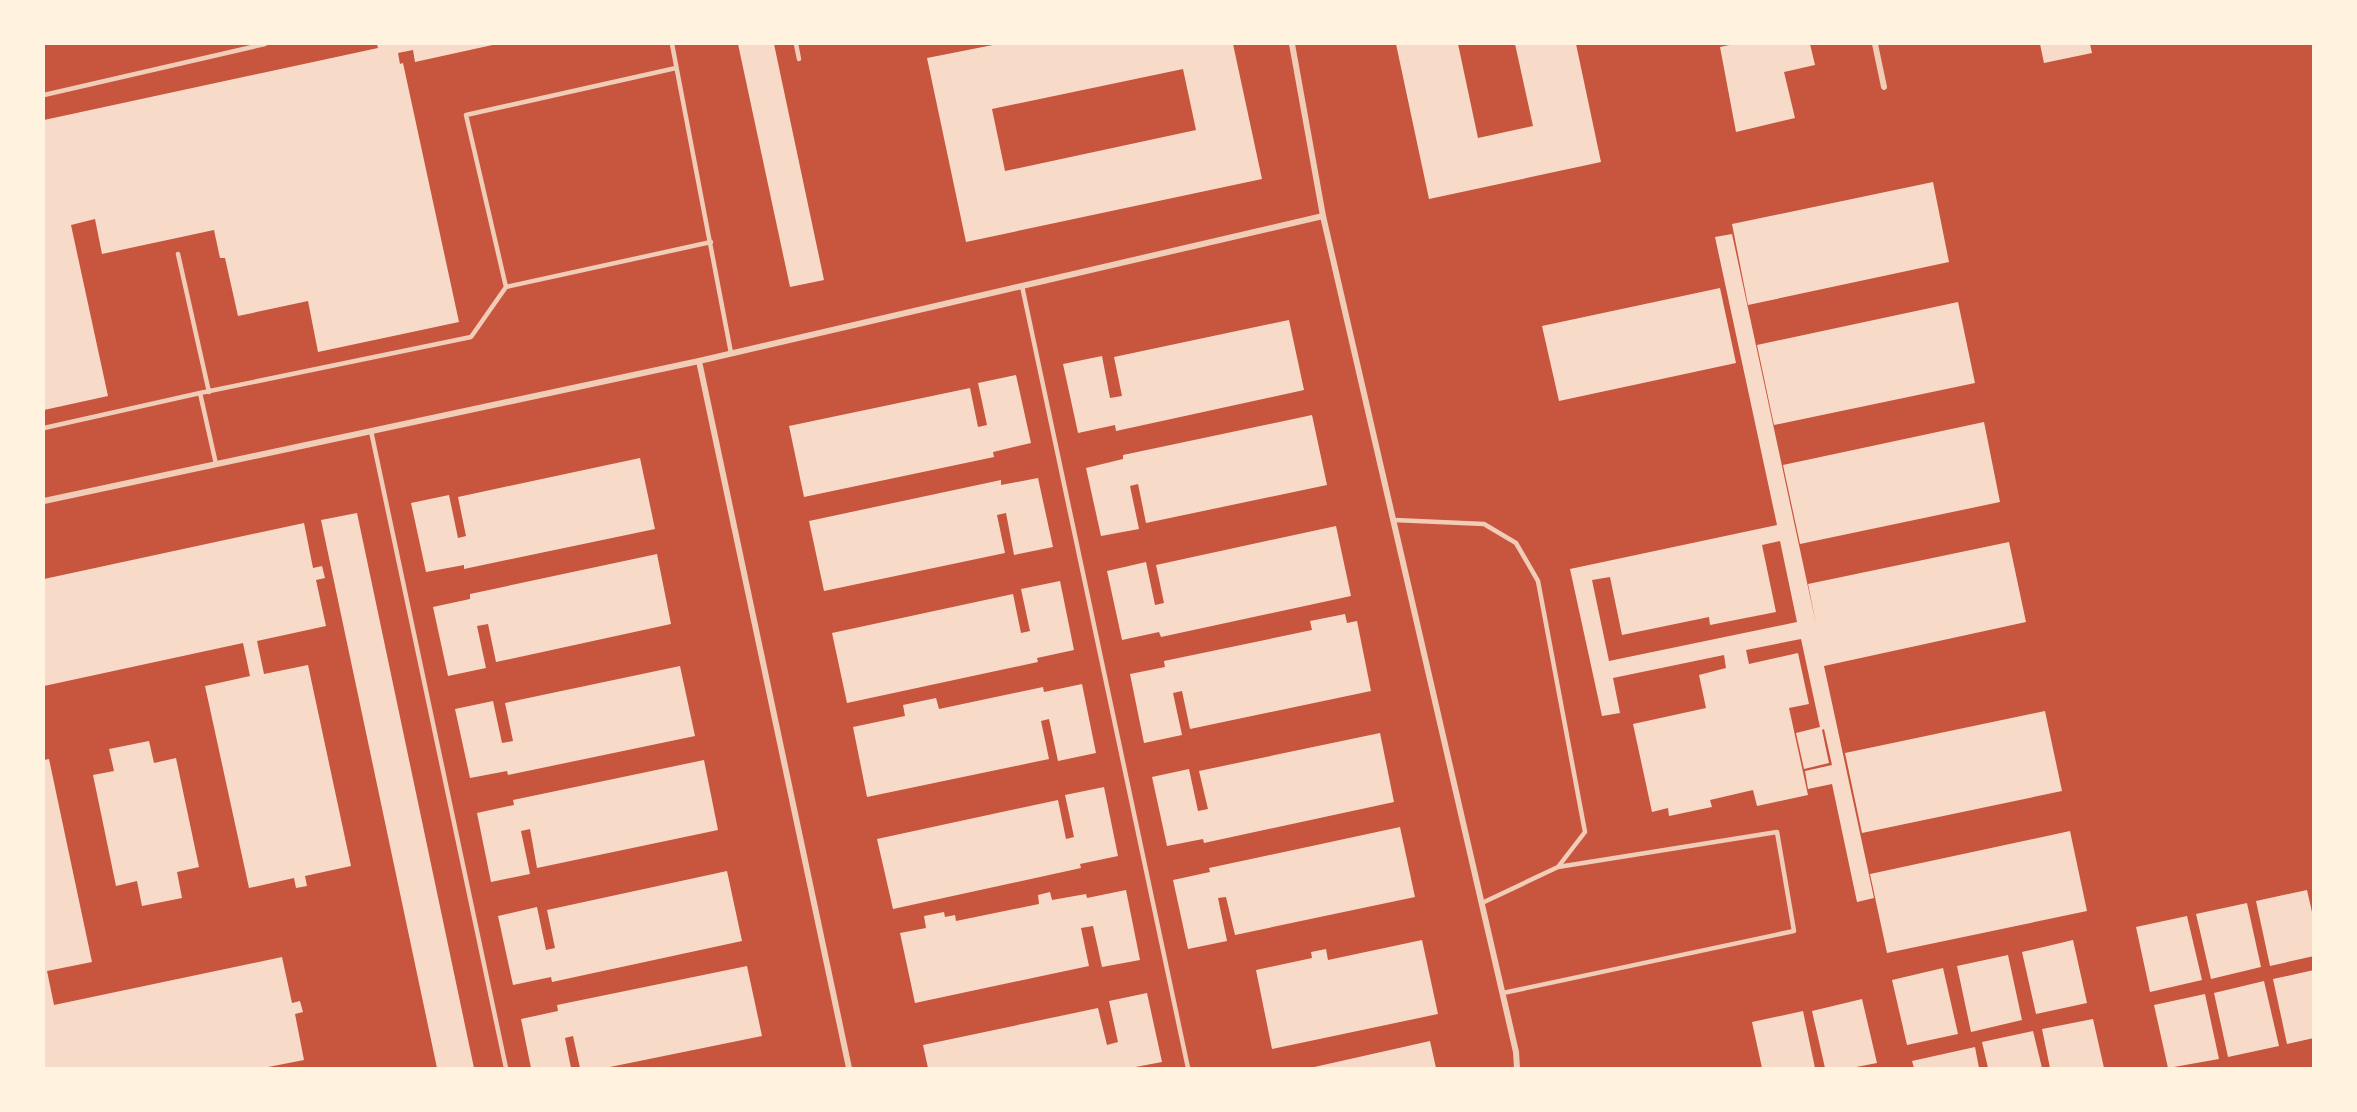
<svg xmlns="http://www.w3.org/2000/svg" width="2357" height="1112" font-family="'Exo 2',sans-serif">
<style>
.building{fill:#f7dbc8;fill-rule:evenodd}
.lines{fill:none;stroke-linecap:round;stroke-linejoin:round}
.service{stroke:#f1ccb7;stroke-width:4.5}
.minor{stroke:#f1ccb7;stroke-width:6}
</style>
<rect width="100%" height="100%" fill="#c8553d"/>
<path class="building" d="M377,44H497L415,62L413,50L398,53L400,64L403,63L459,322L318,352L308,301L238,316L225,258H220L214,230L102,254L95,219L71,225L108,396L44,410V120L378,48Z
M738,44H774L824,280L790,287Z
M998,44H1233L1262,179L966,242L927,58ZM1183,69L1196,130L1005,171L992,109Z
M1396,44H1458L1478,138L1533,126L1515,44H1576L1601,162L1429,199Z
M1734,44H1810L1815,65L1784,72L1795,118L1736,132L1720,47Z
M2040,44H2090L2092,53L2044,63Z
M1933,182L1949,262L1748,305L1732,224Z
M1732,234L1816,624L1808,584L2009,542L2026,622L1824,666L1874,898L1857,902L1832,784L1808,789L1805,771L1832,765L1824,729L1822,730L1829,763L1804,769L1796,733L1820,727L1801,639L1746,650L1749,664L1798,653L1809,704L1789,708L1808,795L1757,806L1753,790L1710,800L1712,807L1669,816L1668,808L1652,812L1633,724L1706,708L1699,675L1726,668L1724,655L1613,678L1620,713L1602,716L1570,569L1777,525L1715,237ZM1780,541L1797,622L1609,661L1592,580L1610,577L1622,635L1709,617L1710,625L1776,612L1762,545Z
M1720,288L1736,363L1559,401L1542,326Z
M1958,302L1975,383L1774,425L1757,345Z
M1289,320L1304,390L1116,431L1115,425L1078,433L1063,364L1102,356L1110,398L1122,396L1114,357Z
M1016,375L1031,443L993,452L994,457L804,497L789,426L970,388L978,427L987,425L978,383Z
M1312,415L1327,485L1146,523L1138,484L1130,486L1139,529L1101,536L1086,468L1123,459V455Z
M1984,422L2000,502L1800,544L1783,465Z
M640,458L655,529L464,569V565L426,572L411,503L449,495L458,538L466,536L458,497Z
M1038,478L1053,547L1014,555L1006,513L997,515L1005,553L824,591L809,521L1001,480V485Z
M357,513L474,1068H437L321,520Z
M304,523L313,568L322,566L325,578L316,580L326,626L257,641L264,674L308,665L351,866L305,876L307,886L296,888L294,878L249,888L205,686L250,676L243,643L44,686V579Z
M1336,526L1351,596L1161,637L1159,632L1122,640L1107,571L1146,562L1155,605L1164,603L1156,565Z
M657,554L671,624L496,662L488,624L477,626L486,668L448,676L433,607L470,599V594Z
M1060,581L1074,650L1037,658L1038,662L847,703L832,633L1013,594L1021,633L1030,631L1021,589Z
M1345,614L1347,623L1357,621L1371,691L1190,729L1182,691L1173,693L1182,735L1144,743L1130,674L1165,667L1164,661L1312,630L1310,621Z
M680,666L695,736L508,775L507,771L470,778L455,709L493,701L502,743L513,741L505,703Z
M1082,684L1096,753L1058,761L1049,719L1041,721L1049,759L867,797L853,727L905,716L903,705L936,698L939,709L1043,687L1044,692Z
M2045,711L2062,791L1862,833L1845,753Z
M1380,733L1394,802L1204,843L1203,839L1167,846L1152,777L1189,769L1198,811L1208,809L1199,771Z
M149,741L154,763L176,758L199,867L177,872L182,898L142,906L137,881L116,886L93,775L114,771L109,749Z
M49,759L92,962L47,971L54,1005L282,957L292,1003L300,1001L303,1012L295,1014L304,1060L263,1068H44V760Z
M704,760L718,830L537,868L530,829L521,831L530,874L491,882L477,813L514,805L513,800Z
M1104,787L1118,856L1080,864L1081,868L893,909L877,839L1058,800L1066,839L1074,837L1065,795Z
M1400,827L1415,897L1235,935L1226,897L1218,898L1227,941L1188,949L1173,880L1210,872L1209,868Z
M2070,831L2087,911L1887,953L1870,874Z
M727,871L742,941L552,982L551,977L513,985L498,916L537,907L546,950L555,948L547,910Z
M1126,890L1140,960L1102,967L1093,926L1081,928L1089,966L915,1003L900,933L926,928L924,916L944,912L945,917L955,915L956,921L1039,904L1038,895L1050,892L1052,900L1086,894L1087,898Z
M2307,890L2314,921V956L2270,966L2256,901Z
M2247,903L2261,967L2211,979L2196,914Z
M2187,916L2202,980L2150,992L2136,927Z
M1422,940L1438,1014L1272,1049L1256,970L1312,958L1311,952L1326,949L1328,960Z
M2073,940L2087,1003L2036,1014L2022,952Z
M2008,955L2022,1020L1971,1032L1957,966Z
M747,966L762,1036L605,1068H580L573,1036L565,1038L571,1068H531L521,1019L558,1011L557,1005Z
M1943,968L1958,1034L1907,1045L1892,980Z
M2314,970V1038L2287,1044L2273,979Z
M2264,981L2279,1046L2228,1057L2214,993Z
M1147,993L1162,1062L1130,1068H928L923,1045L1098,1008L1107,1045L1118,1042L1109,1001Z
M2205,994L2219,1059L2168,1068L2154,1005Z
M1862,999L1877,1063L1851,1068H1825L1812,1011Z
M1803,1011L1815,1068H1762L1752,1022Z
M2093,1019L2104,1068H2050L2042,1029Z
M2033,1031L2042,1068H1988L1982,1042Z
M1430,1041L1436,1068H1310Z
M1975,1047L1979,1068H1914L1912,1061Z"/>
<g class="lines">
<path class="service" d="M672,44L731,353
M796,44L799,59
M676,68L466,115L506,287L711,242
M44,95L265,44
M178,254L209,392
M1022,286L1188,1068
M200,393L471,337L506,287
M44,428L200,393L216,464
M371,431L506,1068
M1394,520L1484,524L1516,543L1538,581L1585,832L1558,867L1482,903
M1503,993L1794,931L1777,832L1558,867"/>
<path class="minor" d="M1292,44L1323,216L1516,1052L1517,1068
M1875,44L1884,87
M699,361L849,1068
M44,501L699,361L1323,216"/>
</g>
<rect width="2357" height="1112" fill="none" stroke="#fff3e0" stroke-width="90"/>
</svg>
